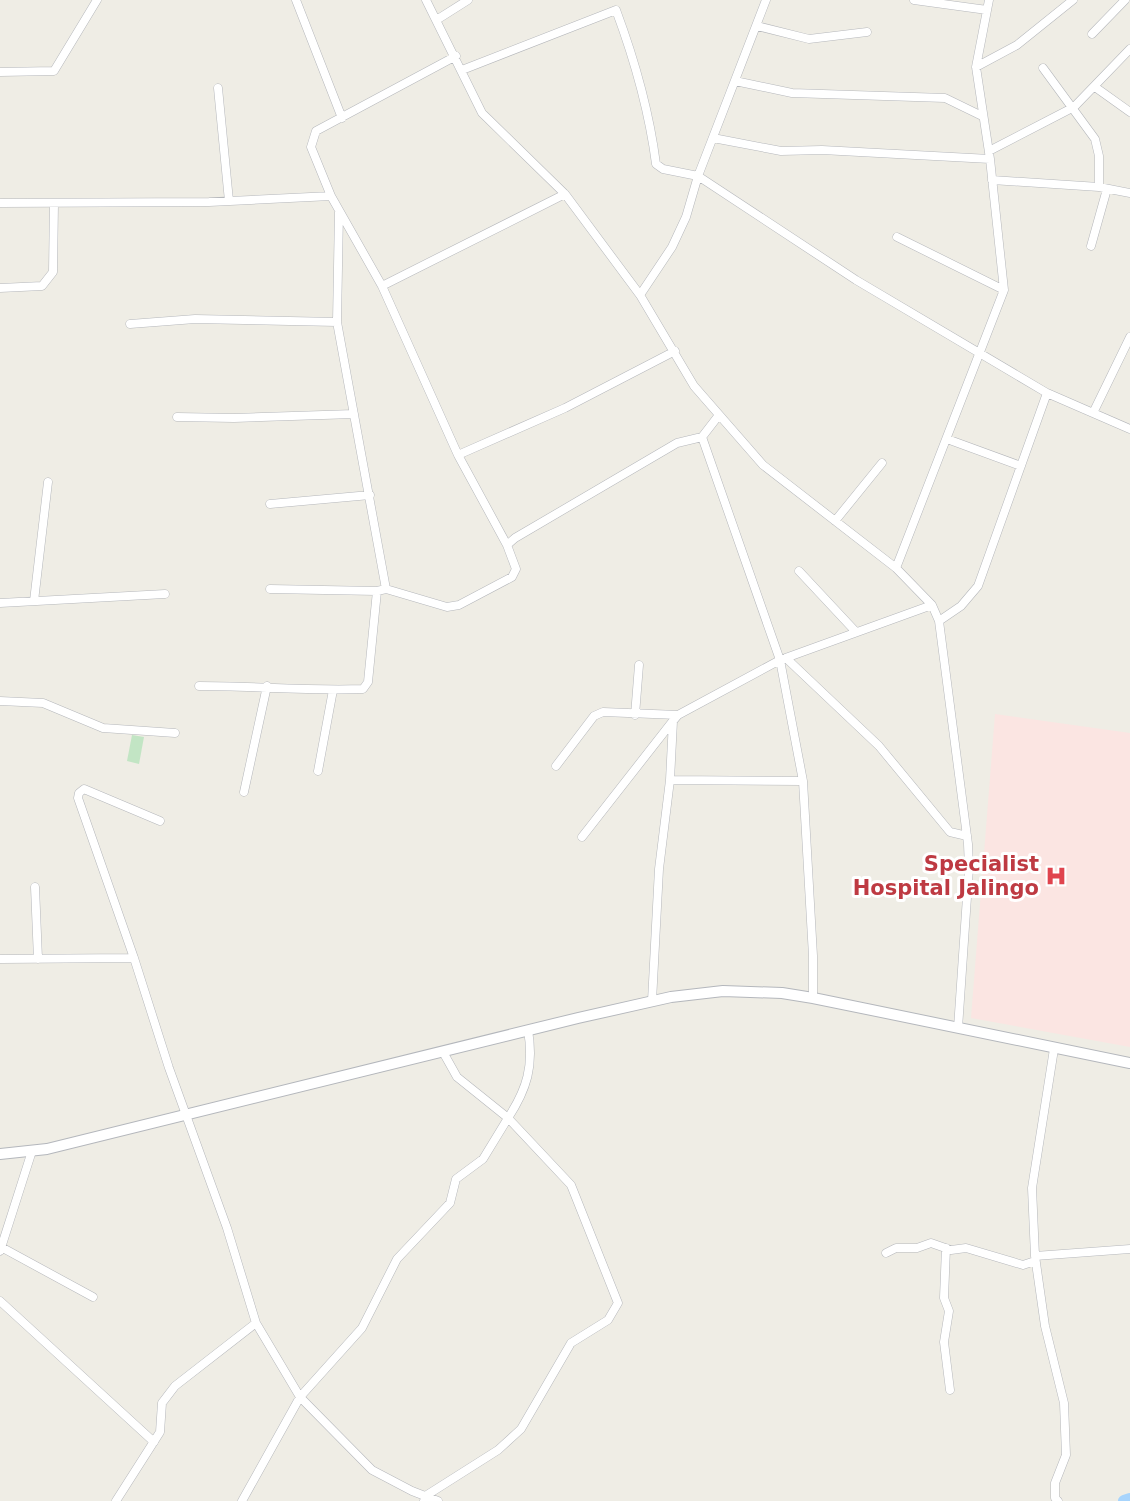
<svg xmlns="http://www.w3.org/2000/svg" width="1130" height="1501" font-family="'DejaVu Sans',sans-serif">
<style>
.medical{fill:#fbe5e2}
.green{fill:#c2e5c4}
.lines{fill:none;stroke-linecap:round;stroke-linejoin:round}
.river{stroke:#a7d4fc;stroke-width:12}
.street-casing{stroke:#b5b7bb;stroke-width:9}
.secondary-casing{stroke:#b4b7bc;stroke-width:12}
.street{stroke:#fff;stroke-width:8}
.secondary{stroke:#fff;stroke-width:10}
.labels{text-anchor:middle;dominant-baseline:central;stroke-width:6;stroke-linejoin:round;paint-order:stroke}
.health-label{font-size:21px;font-weight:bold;fill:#be3a42;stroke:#fff;text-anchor:end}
</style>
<rect width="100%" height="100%" fill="#efede5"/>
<path class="medical" d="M995,714L1130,733V1047L971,1018Z"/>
<path class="green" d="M132,735L144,737L139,764L127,761Z"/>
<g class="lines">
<path class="river" d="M1124,1501L1130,1499"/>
<defs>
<path id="street" d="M296,0L342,118
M426,0L482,113L565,194L640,295L694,386L763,465L896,568L932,605L939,621L968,844L969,868L958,1028
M914,0L987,10
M438,19L468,0
M757,26L809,39L867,32
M1092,34L1125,0
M976,67L1017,45L1073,0
M1043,68L1095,139L1099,156V187
M462,70L616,10C635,61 649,110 656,164L663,169L698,176L856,280L1047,393
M0,72L54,71L97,0
M735,81L792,93L945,98L982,116
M1095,87L1130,112
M218,88L229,201
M713,138L781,151L822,150L990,159
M989,151L1074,107L1130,49
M992,180L1099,187L1130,193
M331,196L311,147L316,131L456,56
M0,203L209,202L331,196L382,286L565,194
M897,237L1004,290
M1091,246L1107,189
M382,286L458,455L565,408L675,351
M0,288L42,286L53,272L54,203
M640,295L672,247L686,217L698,176L766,0
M130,324L195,319L337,322
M1093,413L1130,337
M177,417L234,418L354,414
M702,437L780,660L803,781L813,956V998
M947,439L1021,466
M458,455L507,545
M270,504L370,495
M835,521L882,463
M896,568L1004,290L990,159L976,67L989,0
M799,571L856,632
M270,589L377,591
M386,589L447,607L459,605L512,577L516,569L507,545L515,538L677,443L702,437L719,415
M34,601L48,482
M0,603L165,594
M939,621L961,606L978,586L1047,393L1130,429
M786,658L879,746L950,832L967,836
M199,686C254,686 308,691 363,689L368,682L377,591L386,589L337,322L339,212
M0,701L43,703L103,728L175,733
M635,715L639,665
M556,766L594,716L603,712L678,715L780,660L932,605
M318,771L333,690
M670,780L803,781
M244,792L267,686
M160,821L84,789L79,793L78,798L134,958L169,1068L227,1228L256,1323
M582,837L672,722
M35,887L38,959
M0,959L134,958
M652,1001L659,869L670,780L673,721L678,715
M1054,1049L1032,1188L1035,1256L1045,1326L1064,1403L1066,1455L1055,1483V1498L1058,1501
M1,1247L93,1297
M946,1248L944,1298L949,1311L944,1342L950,1390
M0,1251L32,1151
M886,1253L896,1248H917L931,1243L951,1250L966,1248L1023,1265L1035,1261
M1035,1256L1130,1249
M0,1301L154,1442
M116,1501L160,1432L162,1403L175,1386L256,1323L300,1397L242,1501
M424,1501L427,1495L498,1450L521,1429L571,1343L608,1320L618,1303L571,1185L508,1118C527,1089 534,1066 528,1030
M438,1501L412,1491L372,1470L300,1397L362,1328L397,1259L450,1203L456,1179L483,1159L508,1118L457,1077L443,1052"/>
<path id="secondary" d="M0,1154L47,1149L578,1018L671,997L723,991L782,993L813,998L1130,1063"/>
</defs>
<use href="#street" class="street-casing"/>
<use href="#secondary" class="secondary-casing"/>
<use href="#street" class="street"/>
<use href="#secondary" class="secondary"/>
</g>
<defs>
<symbol id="hospital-bare" viewBox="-9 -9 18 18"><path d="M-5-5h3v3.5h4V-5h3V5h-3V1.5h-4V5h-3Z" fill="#e0444e" stroke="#fff" stroke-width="2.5" paint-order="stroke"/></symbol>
</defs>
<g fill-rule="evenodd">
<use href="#hospital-bare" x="1041" y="861" width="30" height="30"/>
</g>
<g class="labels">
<g class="health-label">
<text x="1039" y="864">Specialist<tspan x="1039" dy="24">Hospital Jalingo</tspan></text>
</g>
</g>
</svg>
